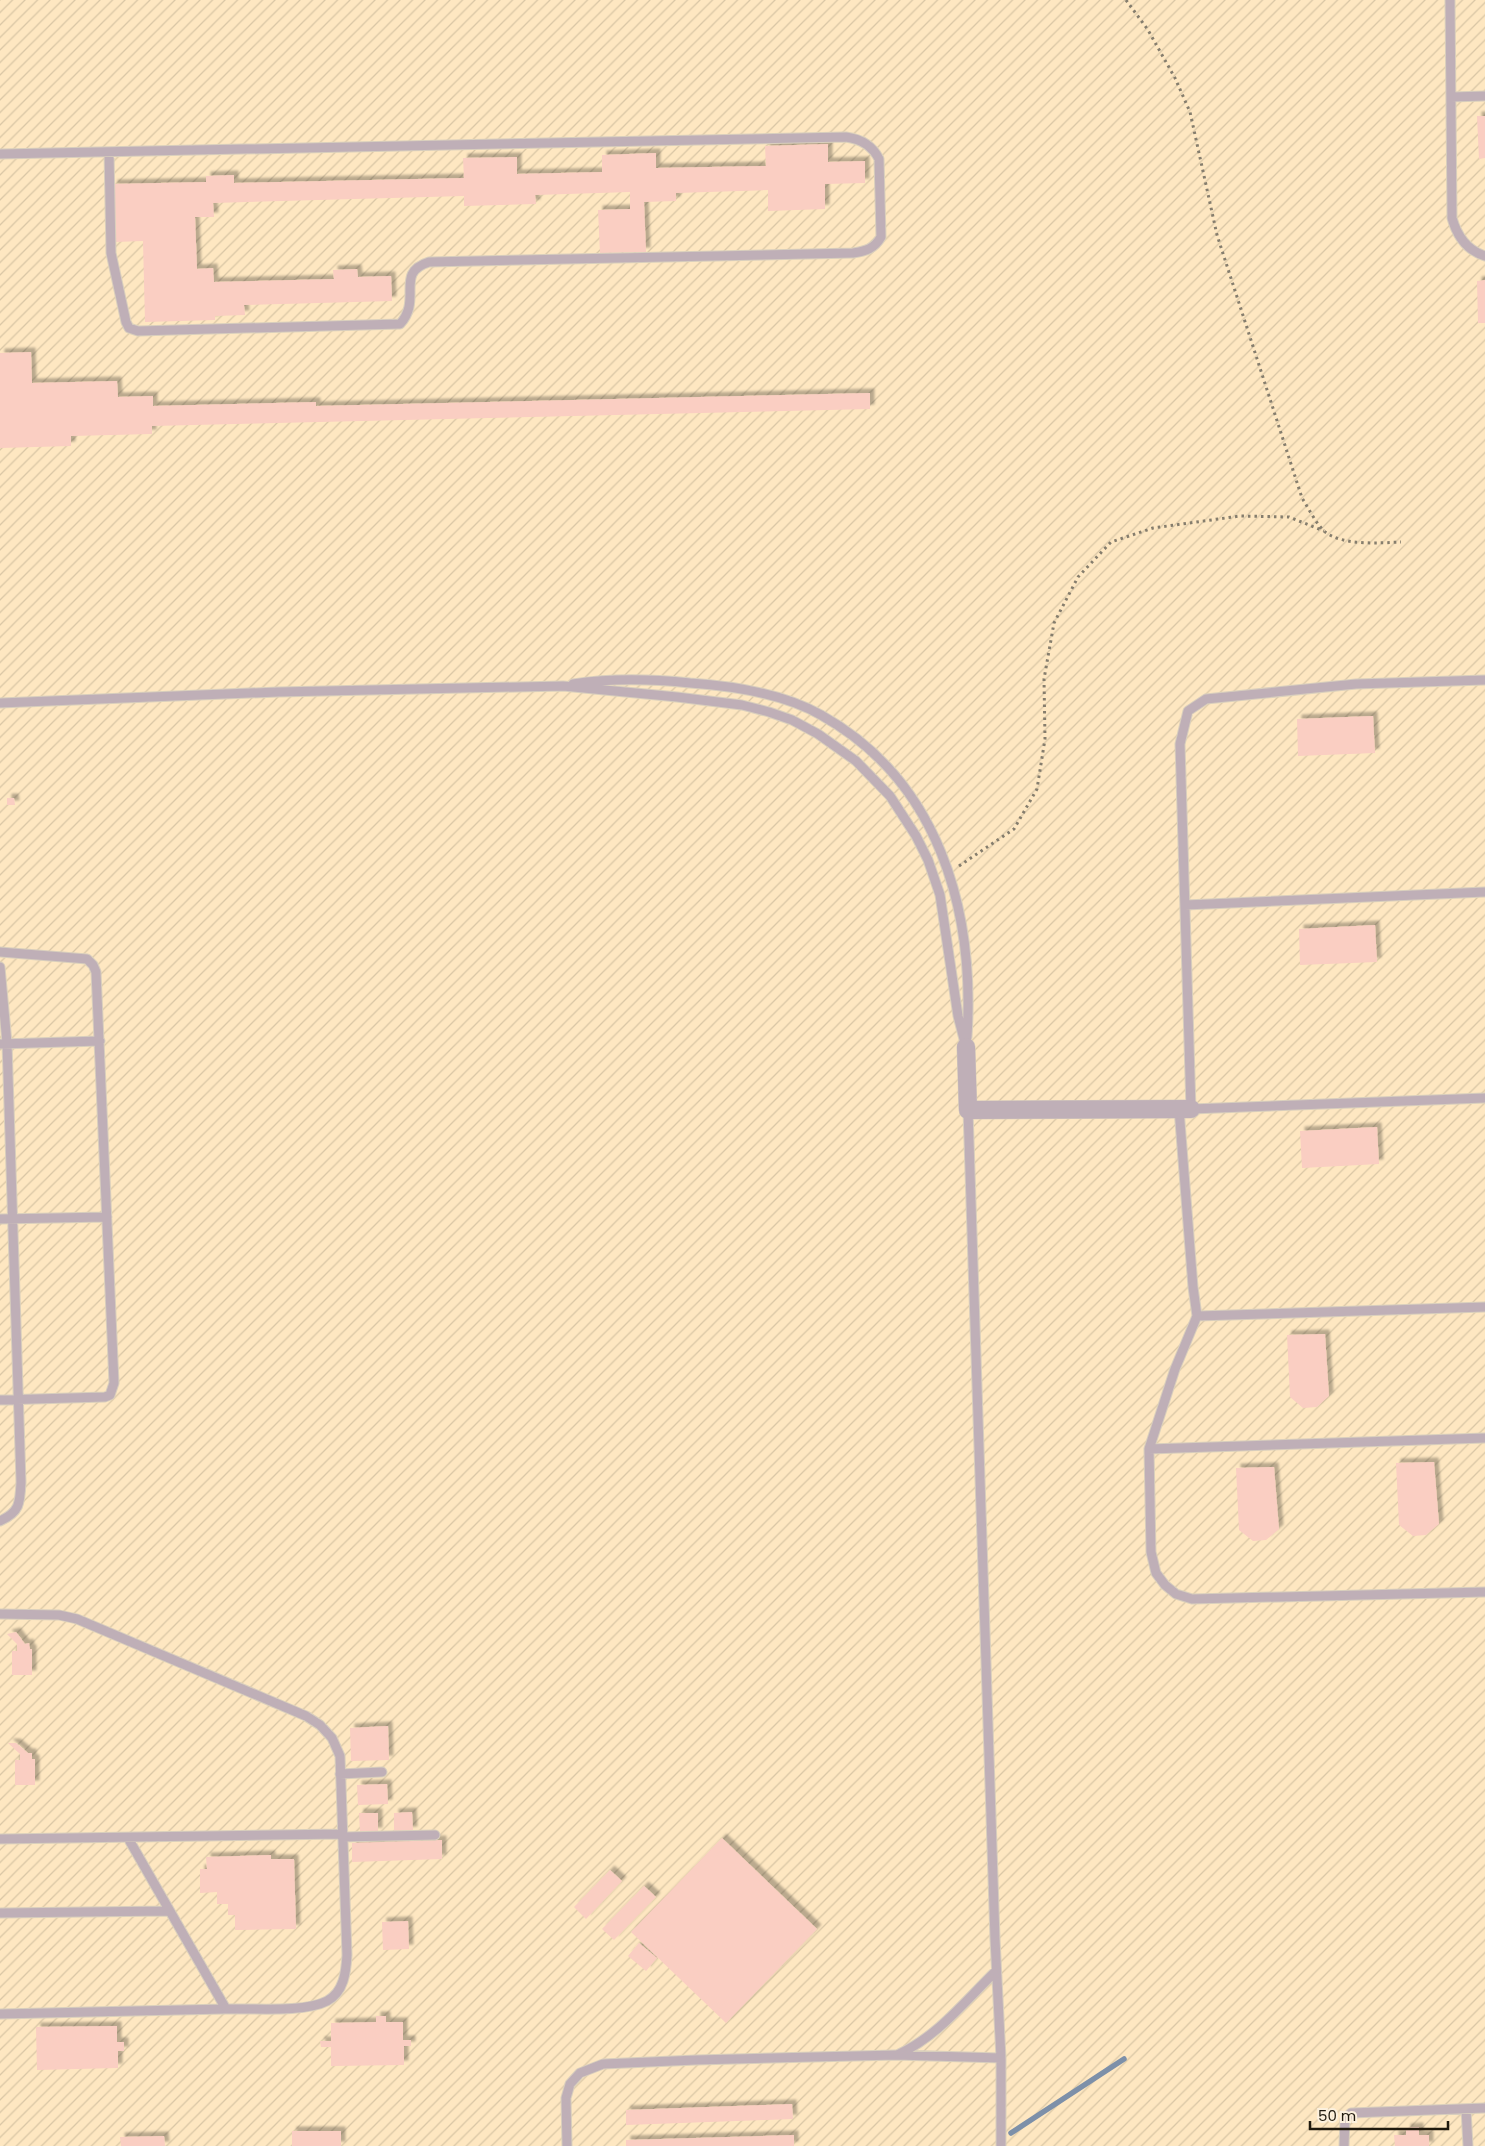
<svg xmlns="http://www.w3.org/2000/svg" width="1485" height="2146" font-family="Poppins,sans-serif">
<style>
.industrial{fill:url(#industrial-furrows)}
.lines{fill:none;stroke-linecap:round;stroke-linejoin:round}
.stream{stroke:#7d90a9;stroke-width:5.5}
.building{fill:#facec2;filter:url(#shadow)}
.lane-casing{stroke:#d9cfbd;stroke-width:11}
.street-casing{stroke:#d9cfbd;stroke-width:19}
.path{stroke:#857d6d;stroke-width:3;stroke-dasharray:2.5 4;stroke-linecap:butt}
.lane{stroke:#bfafb7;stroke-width:9}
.street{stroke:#bfafb7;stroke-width:18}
</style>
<defs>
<pattern id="industrial-furrows" width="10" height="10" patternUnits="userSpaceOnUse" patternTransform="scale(1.25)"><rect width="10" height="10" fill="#fee7c1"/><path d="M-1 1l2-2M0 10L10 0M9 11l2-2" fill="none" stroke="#d9c6a5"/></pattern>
<filter id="shadow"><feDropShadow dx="4.5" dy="-4.5" stdDeviation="1" flood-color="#0004"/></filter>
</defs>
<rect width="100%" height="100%" fill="#fcf1de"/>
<path class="industrial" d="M0,0H1485V2146H0Z"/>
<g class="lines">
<path class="stream" d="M1011,2133L1124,2059"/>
</g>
<path class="building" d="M1477,116H1485V158L1479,159Z
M828,144V162L865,161V183L825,184V209L768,211V190L676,193V201L644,202L646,252L600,253L598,210L630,209V192L535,195L536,204L464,206V196L213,203L214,217H195L197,269L213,268L214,282L334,279L333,270L357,269L358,277L391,276L392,301L244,305L245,315L215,316V320L145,322L143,241L115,242L113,184L206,182V176L234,175V183L464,178L463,158L517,157V174L602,172V155L656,153V168L766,166L765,146Z
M1485,280V323H1478L1477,281Z
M31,352L32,383L117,381L118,397L153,396V406L316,402V406L870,393V409L152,426V434L71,436V446L0,448V353Z
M1373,716L1375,753L1298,756L1297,719Z
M7,798H14L15,805H7Z
M1375,925L1377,962L1300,965L1299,929Z
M1377,1127L1379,1164L1302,1168L1300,1131Z
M1325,1334L1329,1396L1317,1407L1303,1408L1290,1397L1287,1335Z
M1434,1462L1439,1524L1426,1535L1413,1536L1399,1525L1396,1463Z
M1274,1467L1279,1529L1266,1540L1253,1541L1239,1530L1236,1468Z
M16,1632L25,1644L29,1643L30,1649H32V1675H12V1651H17V1644L7,1634Z
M388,1726L389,1760L351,1761L350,1728Z
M8,1743H16L28,1753H32V1759H35V1785H15V1760H20V1754Z
M387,1784L388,1804L358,1805L357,1785Z
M412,1812L413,1831L394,1832V1813Z
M359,1813H378V1832H360Z
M722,1838L817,1929L726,2023L631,1932Z
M442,1840V1859L352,1862V1843Z
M271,1855V1859H294L296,1929L235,1930V1915H228V1904H217V1892L200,1893V1869H207L206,1857Z
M610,1870L622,1881L586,1919L574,1907Z
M644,1886L656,1897L614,1940L602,1929Z
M408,1921L409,1949L383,1950L382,1922Z
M639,1943L657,1958L646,1971L628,1956Z
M376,2016H386V2022H403V2040H411V2046H404V2065L331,2066V2047H321L320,2041H331V2023L376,2022Z
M117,2026V2042H124V2051H118V2068L37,2070L36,2027Z
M792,2104L793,2119L626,2125V2110Z
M1419,2127V2135H1429V2146H1395L1394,2135H1406V2128Z
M292,2131H341V2146H292Z
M794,2135V2146H626V2140Z
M164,2136L165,2146H121L120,2137Z"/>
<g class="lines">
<defs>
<path id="lane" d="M1450,0L1452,218C1457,236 1466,250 1485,256
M1451,97L1485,96
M0,154L846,137C861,139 872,145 879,159L881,237C874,249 866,251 853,253L429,262C394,273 423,299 400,324L138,331L129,328L126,322L111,253L109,152
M1485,680L1356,684L1206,699L1188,711L1180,744L1191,1109L1485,1098
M573,684C612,678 651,679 690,683C733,686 783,693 821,715C939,781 975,910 967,1037
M0,703L278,692L563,686L677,697L742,705L769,712L792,720L818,734L856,761L890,796L916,836L928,860L940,895L958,1016L966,1047
M1185,905L1485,892
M0,952L87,959L93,965L96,972L114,1383L110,1395L105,1397L0,1400
M0,967L7,1043L21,1482C20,1503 20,1512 0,1521
M0,1044L100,1041
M1179,1109L1193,1287L1197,1316L1485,1307
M968,1110L995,1939L1001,2058V2146
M0,1219L107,1217
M1197,1316L1175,1369L1149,1449L1151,1552L1156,1573L1165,1585L1176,1594L1192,1599L1485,1592
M1149,1449L1485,1438
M0,1614L59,1615L77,1619L306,1716L320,1725L332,1738L340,1756L347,1955C346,1972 344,1992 327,2001C304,2013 252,2008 225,2009C150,2011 75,2012 0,2014
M340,1774L382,1772
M342,1837L435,1835
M128,1838L226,2009
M0,1839L342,1834
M0,1913L169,1911
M899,2054C938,2036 966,2000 996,1971
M1466,2109L1468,2146
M567,2146L566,2098L570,2084L580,2073L603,2064L696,2060L896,2055L1001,2058
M1344,2146L1345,2119L1351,2113L1485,2108"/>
<path id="street" d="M966,1047L968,1110L1191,1109"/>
</defs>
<use href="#lane" class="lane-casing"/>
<use href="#street" class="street-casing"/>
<path class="path" d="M1126,0L1148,30L1175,78L1190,112L1217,235L1302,498C1309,509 1315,522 1324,531C1341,546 1380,543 1401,542
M959,866L1014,829L1037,789L1045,739L1044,679L1054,623L1078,577L1111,542L1153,528L1240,516L1289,517L1324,531"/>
<use href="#lane" class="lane"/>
<use href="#street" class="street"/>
</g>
<path d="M1310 2121v8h138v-8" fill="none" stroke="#201a0e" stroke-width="2.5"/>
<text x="1318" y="2121" font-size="15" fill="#201a0e" stroke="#fcf1de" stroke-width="4" paint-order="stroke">50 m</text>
</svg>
